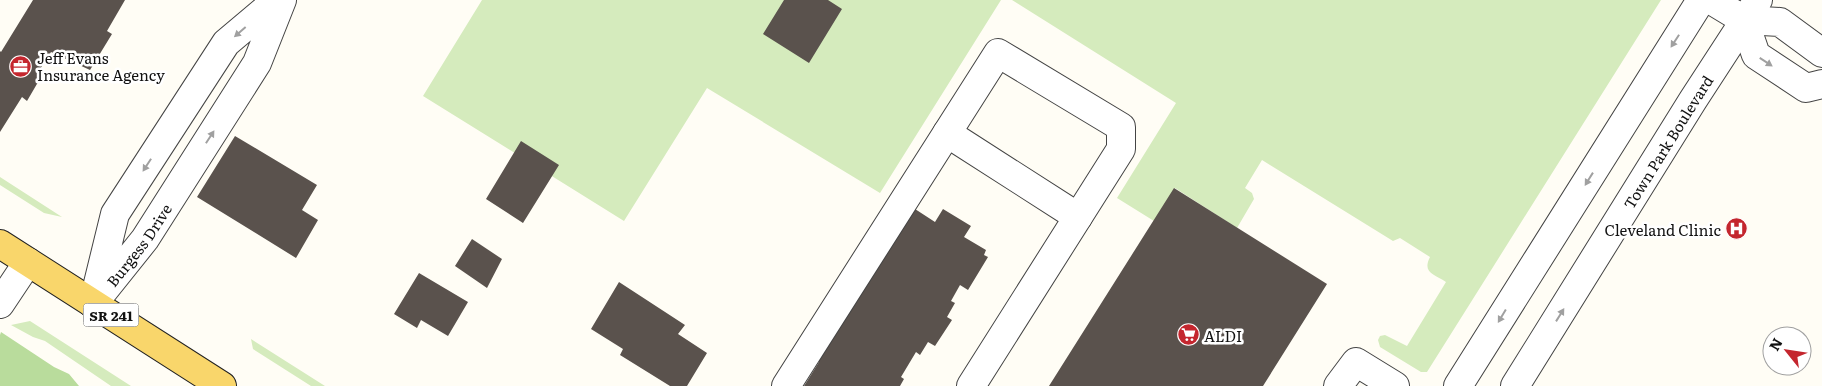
<svg xmlns="http://www.w3.org/2000/svg" width="1822" height="386" font-family="Literata,serif">
<style>
.green{fill:#d5ebbd}
.forest{fill:#b9dc9c}
.building{fill:#5a524d}
.lines{fill:none;stroke-linecap:round;stroke-linejoin:round}
.minor-casing{stroke:#444;stroke-width:30}
.major-casing{stroke:#222;stroke-width:30}
.minor{stroke:#fff;stroke-width:28}
.major{stroke:#f9d66b;stroke-width:28}
.oneway{fill:#a0a0a0}
.labels{text-anchor:middle;dominant-baseline:central;stroke-width:5;stroke-linejoin:round;paint-order:stroke}
.shield{fill:#fff;stroke:#585858;stroke-width:1}
.shield-label{font-size:14px;font-weight:bold;fill:#111}
.poi-label{font-size:15px;fill:#111;stroke:#fff;text-anchor:start}
.street-label{font-size:15px;fill:#111;stroke:#fff}
</style>
<rect width="100%" height="100%" fill="#fffdf5"/>
<path class="green" d="M482,0H1001L880,193L707,88L624,221L423,96Z
M1012,0H1661L1427,372H1421L1380,347L1378,340L1380,336L1385,335L1407,346L1446,282C1434,274 1422,273 1430,257L1400,238L1393,241L1262,160L1245,188L1252,193L1254,199L1237,228L1175,188L1154,221L1117,198L1176,103Z
M0,177L62,217L44,213L0,185Z
M30,321L131,386H111L45,341L33,337L11,325Z
M251,339L325,386H311L253,349Z"/>
<path class="forest" d="M1,332L54,367L69,374L79,386H0V335Z"/>
<path class="building" d="M33,0H125L107,31L112,34L90,70L51,52L37,74L41,77L27,101L22,97L0,132V51L1,52Z
M784,0H828L842,9L809,63L763,34Z
M235,136L317,185L302,210L318,220L296,258L197,197Z
M521,141L559,165L523,223L486,199Z
M1174,188L1327,284L1263,386H1049Z
M915,209L935,222L943,209L971,226L964,237L986,250L984,255L988,257L968,290L960,285L951,301L955,303L947,317L952,320L935,346L928,342L920,355L916,352L901,377L904,379L900,386H804L819,362L815,359L835,328L838,330L849,313L844,310L907,211L912,214Z
M472,239L502,259L487,288L455,266Z
M419,273L468,302L448,336L421,320L417,328L394,314Z
M619,282L685,325L678,334L707,353L687,386H670L620,355L623,349L591,329Z"/>
<g class="lines">
<defs>
<g id="minor">
<path id="s1" d="M277,0L226,43L115,214L93,304L145,239L257,63L282,0"/>
<path d="M1711,0L1744,20L1780,22L1822,53"/>
<path d="M1744,20L1756,55L1806,88L1822,84"/>
<path d="M947,133L1078,217"/>
<path d="M0,304L28,262"/>
<path d="M786,386L998,53L1121,127V149L971,386"/>
<path d="M1338,386L1356,362L1395,386"/>
<path d="M1458,386L1701,0"/>
<path id="s2" d="M1515,386L1693,100L1758,0"/>
</g>
<path id="major" d="M0,244L222,386"/>
</defs>
<use href="#minor" class="minor-casing"/>
<use href="#major" class="major-casing"/>
<use href="#minor" class="minor"/>
<use href="#major" class="major"/>
</g>
<defs><path id="oneway-solid" d="M-6-.8H1V-3.2L6.5 0L1 3.2V.8H-6Z" transform="scale(1.25)"/></defs>
<g class="oneway">
<use href="#oneway-solid" transform="translate(240 32) rotate(139)"/>
<use href="#oneway-solid" transform="translate(1675 41) rotate(123)"/>
<use href="#oneway-solid" transform="translate(1766 62) rotate(33)"/>
<use href="#oneway-solid" transform="translate(210 137) rotate(-57)"/>
<use href="#oneway-solid" transform="translate(147 165) rotate(123)"/>
<use href="#oneway-solid" transform="translate(1589 179) rotate(122)"/>
<use href="#oneway-solid" transform="translate(1560 315) rotate(-58)"/>
<use href="#oneway-solid" transform="translate(1502 316) rotate(121)"/>
</g>
<defs>
<symbol id="office-disc" viewBox="-11 -11 22 22"><circle r="9.5" fill="#c4262e" stroke="#fff"/><path d="M-6-3h4V-5.5h4V-3h4V5H-6ZM-1-4.5V-3h2v-1.5ZM-6 0V1H6V0Z" fill="#fff"/></symbol>
<symbol id="hospital-disc" viewBox="-11 -11 22 22"><circle r="9.5" fill="#c4262e" stroke="#fff"/><path d="M-5-5h3v3.5h4V-5h3V5h-3V1.5h-4V5h-3Z" fill="#fff"/></symbol>
<symbol id="supermarket-disc" viewBox="-11 -11 22 22"><circle r="9.5" fill="#c4262e" stroke="#fff"/><path d="M-6-5.5h2.5l.6 2H6L4.5 2H-2.5L-4.4-4H-6ZM-1.5 3.2a1.3 1.3 0 1 0 .1 0ZM3 3.2a1.3 1.3 0 1 0 .1 0Z" fill="#fff"/></symbol>
</defs>
<g fill-rule="evenodd">
<use href="#office-disc" x="8" y="54" width="25" height="25"/>
<use href="#hospital-disc" x="1724" y="216" width="25" height="25"/>
<use href="#supermarket-disc" x="1176" y="322" width="25" height="25"/>
</g>
<g class="labels">
<rect class="shield" x="83.5" y="303.5" width="55" height="23" rx="4"/>
<g class="shield-label">
<text x="111" y="315">SR 241</text>
</g>
<g class="poi-label">
<text x="37" y="57">Jeff Evans<tspan x="37" dy="17">Insurance Agency</tspan></text>
<text x="1721" y="229" text-anchor="end">Cleveland Clinic</text>
<text x="1204" y="335">ALDI</text>
</g>
<g class="street-label">
<text stroke="none"><textPath href="#s2" startOffset="288">Town Park Boulevard</textPath></text>
<text stroke="none"><textPath href="#s1" startOffset="438">Burgess Drive</textPath></text>
</g>
</g>
<g transform="translate(1787 351) rotate(300)"><circle r="24" fill="#ffffff" stroke="#a0a0a0"/>
<path d="M0-4L9 19L0 12L-9 19Z" fill="#c4262e"/>
<text y="-8" font-size="14" font-weight="bold" text-anchor="middle" fill="#111111">N</text>
</g>
</svg>
